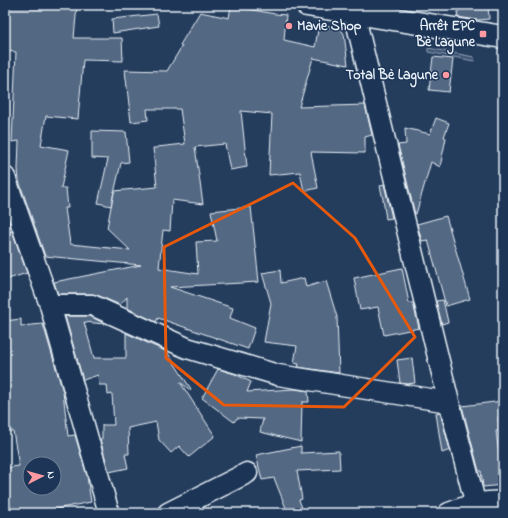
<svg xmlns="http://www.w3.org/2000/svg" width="508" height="518" font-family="'Indie Flower',sans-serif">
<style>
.green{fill:#3e5472;stroke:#93a2b5}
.building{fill:#536782;stroke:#e8f1f8;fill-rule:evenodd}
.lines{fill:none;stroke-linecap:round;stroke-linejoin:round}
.minor-casing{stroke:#e8f1f8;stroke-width:23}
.major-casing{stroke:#e8f1f8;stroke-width:25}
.minor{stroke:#1d3557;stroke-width:20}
.major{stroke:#1d3557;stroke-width:22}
.marked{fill:none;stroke:#e8590c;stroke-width:3;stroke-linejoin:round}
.poi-dot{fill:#ff9aa2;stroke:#1d3557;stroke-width:1.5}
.labels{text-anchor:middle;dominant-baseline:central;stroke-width:3;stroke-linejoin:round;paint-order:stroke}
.poi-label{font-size:14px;font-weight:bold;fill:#e8f1f8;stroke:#1d3557;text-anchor:end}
</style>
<rect width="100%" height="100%" fill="#253d5d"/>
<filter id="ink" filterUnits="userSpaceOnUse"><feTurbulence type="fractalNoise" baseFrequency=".025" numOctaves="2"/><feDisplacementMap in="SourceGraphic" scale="8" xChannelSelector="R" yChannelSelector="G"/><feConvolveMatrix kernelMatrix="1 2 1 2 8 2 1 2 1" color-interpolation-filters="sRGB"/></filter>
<g filter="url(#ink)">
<path class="green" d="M428,48L474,57V61L428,52Z"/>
<path class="building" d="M5,5H77L74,38H122L123,61L83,60L78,119L46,116L41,145L69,150L61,188H66L68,208H65L70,244L130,250L107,228L114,191L157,187L153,148H157V147L185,144L180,109H147L148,120L131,122L125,70L167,71L182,46L180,45L200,12L229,18L231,6L275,14L286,15L284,40L315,47L319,24L340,28L344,34L348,65L313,58L299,107L365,105L372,135L365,137V153L311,152L318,188L304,191L300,172L269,175L272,114L241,111L247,167L230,170L225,144L195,147L203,204L172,200L170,231L163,230L159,268L198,274L196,242L217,241L211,211L251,207L259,282L170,287L233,308L230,318L255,328L248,349L158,318L156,322L127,308V297L120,305L97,295L92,294H58L54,282L141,265L45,256L19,181L18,169L19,141L12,142L16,52L5,51Z
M459,5H488L489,19L478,20L457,17Z
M157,14L159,26L113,33L112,19Z
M433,57L453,59L449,92L429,90Z
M436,118L449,123L444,137L446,138L440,167L431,162L416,214H415L398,145L406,144L405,128L430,134Z
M92,131L126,132L129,162L121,163L111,206L98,203L108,159L92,158Z
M384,184L392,218L386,219L383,199L380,186Z
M446,216L470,299L446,306L428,240L422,241L417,224Z
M12,231L27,273L5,280V233Z
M402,268L409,303H413L419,328L384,335L378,307L360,310L354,278Z
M280,270L281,283L304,278L306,287L326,281L337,317L339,373L298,367L299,364L294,363L297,346L264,342L271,303L262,273Z
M443,300L448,322L442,324L436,301Z
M65,316H90L105,324L84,322L94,358H126V333L167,352L191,389L190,390L180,382L215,436L189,457L179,446L171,453L159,440L156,422L128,428L129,454H125L128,468L109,472L100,439H102V425H114L112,394L108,395L107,385H99L98,375L83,380Z
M21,319V326L43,324L63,392L68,436L75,435L87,476L91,502L56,509V513H11L5,468L19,466L13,431H5V321ZM30,464H54V488H30Z
M412,358L415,383L407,384L400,383L397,360Z
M218,369L235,374L251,382L247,392L294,389L308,391L309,402H302L301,442L260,432L263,419L237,418L234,422L202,398Z
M503,401V417H498L499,431H496L503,485L483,487L481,471H479L462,406Z
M440,412L450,450L442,453L436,413Z
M301,446V453L339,451L340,469L297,471L302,499L299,500L304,513H288L274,478L262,480L256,455Z"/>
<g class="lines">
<defs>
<path id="minor" d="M354,13L449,402L478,513
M5,177L50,305L109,513
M50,305H92L187,348L278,375L449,402
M168,513L247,473
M449,513L476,503L503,501"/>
<path id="major" d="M307,5L503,37"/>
</defs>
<use href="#minor" class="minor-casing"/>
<use href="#major" class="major-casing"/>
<use href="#minor" class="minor"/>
<use href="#major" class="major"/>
</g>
</g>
<path class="marked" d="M293,183L355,238L415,337L344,407L224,405L166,358L164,247Z"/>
<g class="poi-dot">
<circle cx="289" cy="26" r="4"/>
<rect x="479" y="30" width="8" height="8" rx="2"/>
<circle cx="446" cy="75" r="4"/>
</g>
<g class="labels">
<g class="poi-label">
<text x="297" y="26" text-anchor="start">Mavie Shop</text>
<text x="475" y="26">Arrêt EPC<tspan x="475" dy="16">Bè Lagune</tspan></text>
<text x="438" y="75">Total Bè Lagune</text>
</g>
</g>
<rect width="508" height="518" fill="none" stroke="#1d3557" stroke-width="20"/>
<rect x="10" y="10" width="488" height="498" fill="none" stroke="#e8f1f8" stroke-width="1.5" filter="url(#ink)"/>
<g transform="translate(42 476) rotate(84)"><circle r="19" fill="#1d3557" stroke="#6e8097"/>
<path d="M0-3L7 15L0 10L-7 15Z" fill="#ff9aa2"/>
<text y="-6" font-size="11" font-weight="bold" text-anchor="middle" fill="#e8f1f8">N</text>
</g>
</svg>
